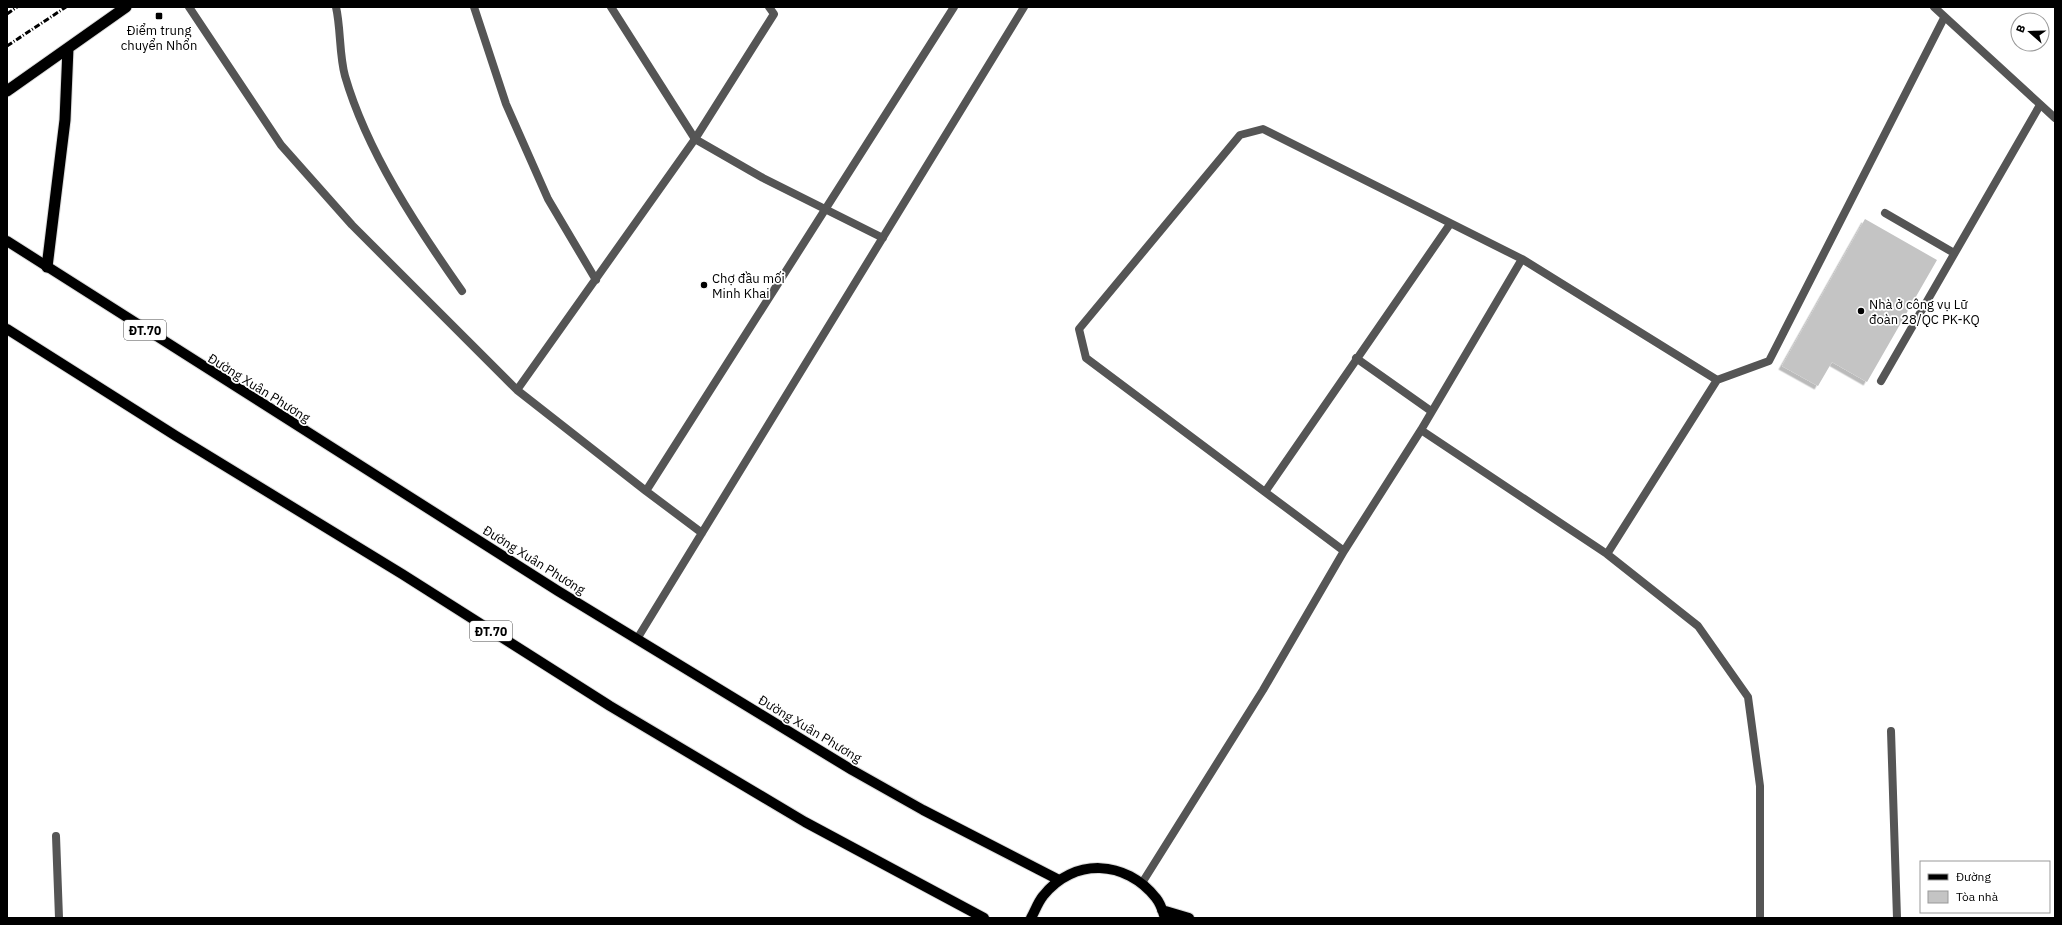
<svg xmlns="http://www.w3.org/2000/svg" width="2062" height="925" font-family="'IBM Plex Sans',sans-serif">
<style>
.building{fill:#c4c4c4;filter:url(#shadow)}
.lines{fill:none;stroke-linecap:round;stroke-linejoin:round}
.primary-casing{stroke:#dbdbdb;stroke-width:12}
.trunk-casing{stroke:#dbdbdb;stroke-width:13}
.service{stroke:#555;stroke-width:8}
.minor{stroke:#555;stroke-width:8}
.primary{stroke:#000;stroke-width:10}
.trunk{stroke:#000;stroke-width:11}
.rail{stroke:#000;stroke-width:3;stroke-dasharray:6 2 1 2;stroke-linecap:butt}
.poi-dot{fill:#000;stroke:#fff;stroke-width:1.5}
.labels{text-anchor:middle;dominant-baseline:central;stroke-width:3.5;stroke-linejoin:round;paint-order:stroke}
.shield{fill:#fff;stroke:#4c4c4c;stroke-width:1}
.shield-label{font-size:12px;font-weight:bold;fill:#000}
.poi-label{font-size:13px;fill:#000;stroke:#fff;text-anchor:start}
.street-label{font-size:13px;fill:#000;stroke:#fff}
</style>
<defs>
<filter id="shadow"><feDropShadow dx="-3.5" dy="3.5" stdDeviation="0" flood-color="#0004"/></filter>
</defs>
<rect width="100%" height="100%" fill="#fff"/>
<path class="building" d="M1865,219L1937,260L1867,382L1832,362L1818,386L1782,366Z"/>
<g class="lines">
<defs>
<path id="primary" d="M7,241L558,591L852,770L923,810L1059,880
M7,329L176,436L402,574L610,706L805,822L984,918
M1162,910L1189,918
M1031,918C1035,911 1038,902 1043,896C1074,857 1126,860 1156,898C1161,904 1163,912 1165,918"/>
<path id="trunk" d="M7,91L126,7
M47,267L65,120L68,48"/>
</defs>
<use href="#primary" class="primary-casing"/>
<use href="#trunk" class="trunk-casing"/>
<path class="service" d="M189,7L281,145L352,225L517,390L646,491L954,7
M336,7C341,29 339,54 345,76C367,152 417,227 462,291
M474,7L506,104L548,199L596,280
M611,7L695,139L763,178L883,238
M1885,213L1954,253
M1356,358L1431,411
M1881,381L2040,105
M517,390L695,139L774,14L769,7
M1421,430L1607,554L1698,626L1748,697L1760,786V918
M646,491L702,533
M1265,492L1450,224
M1344,551L1086,358L1079,329L1240,135L1263,129L1522,259L1717,380
M1607,554L1717,380L1769,361L1944,18
M637,639L1024,7
M1891,731L1897,918
M56,836L59,918
M1142,883L1263,690L1344,551L1421,430L1522,259"/>
<path class="minor" d="M1934,7L2055,118"/>
<use href="#primary" class="primary"/>
<use href="#trunk" class="trunk"/>
<path class="rail" d="M7,14L17,7
M7,46L66,7"/>
</g>
<g class="poi-dot">
<rect x="155" y="12" width="8" height="8" rx="2"/>
<circle cx="704" cy="285" r="4"/>
<circle cx="1861" cy="311" r="4"/>
</g>
<g class="labels">
<g class="shield">
<rect x="124" y="320" width="42" height="20" rx="3"/>
<rect x="470" y="621" width="42" height="20" rx="3"/>
</g>
<g class="shield-label">
<text x="145" y="330">ĐT.70</text>
<text x="491" y="631">ĐT.70</text>
</g>
<g class="poi-label">
<text x="159" y="30" text-anchor="middle">Điểm trung<tspan x="159" dy="15">chuyển Nhổn</tspan></text>
<text x="712" y="278">Chợ đầu mối<tspan x="712" dy="15">Minh Khai</tspan></text>
<text x="1869" y="304">Nhà ở công vụ Lữ<tspan x="1869" dy="15">đoàn 28/QC PK-KQ</tspan></text>
</g>
<g class="street-label">
<text transform="translate(259 388) rotate(32)">Đường Xuân Phương</text>
<text transform="translate(534 560) rotate(32)">Đường Xuân Phương</text>
<text transform="translate(810 729) rotate(31)">Đường Xuân Phương</text>
</g>
</g>
<rect width="2062" height="925" fill="none" stroke="#000000" stroke-width="16"/>
<rect x="1920" y="861" width="130" height="52" fill="#ffffff" stroke="#999999"/>
<rect x="1928" y="874" width="20" height="6" fill="#000000" stroke="#999999"/>
<text x="1956" y="881" font-size="12" fill="#000000">Đường</text>
<rect x="1928" y="891" width="20" height="12" fill="#c4c4c4" stroke="#999999"/>
<text x="1956" y="901" font-size="12" fill="#000000">Tòa nhà</text>
<g transform="translate(2030 32) rotate(290)"><circle r="19" fill="#ffffff" stroke="#999999"/>
<path d="M0-3L7 15L0 10L-7 15Z" fill="#000000"/>
<text y="-6" font-size="11" font-weight="bold" text-anchor="middle" fill="#000000">B</text>
</g>
</svg>
